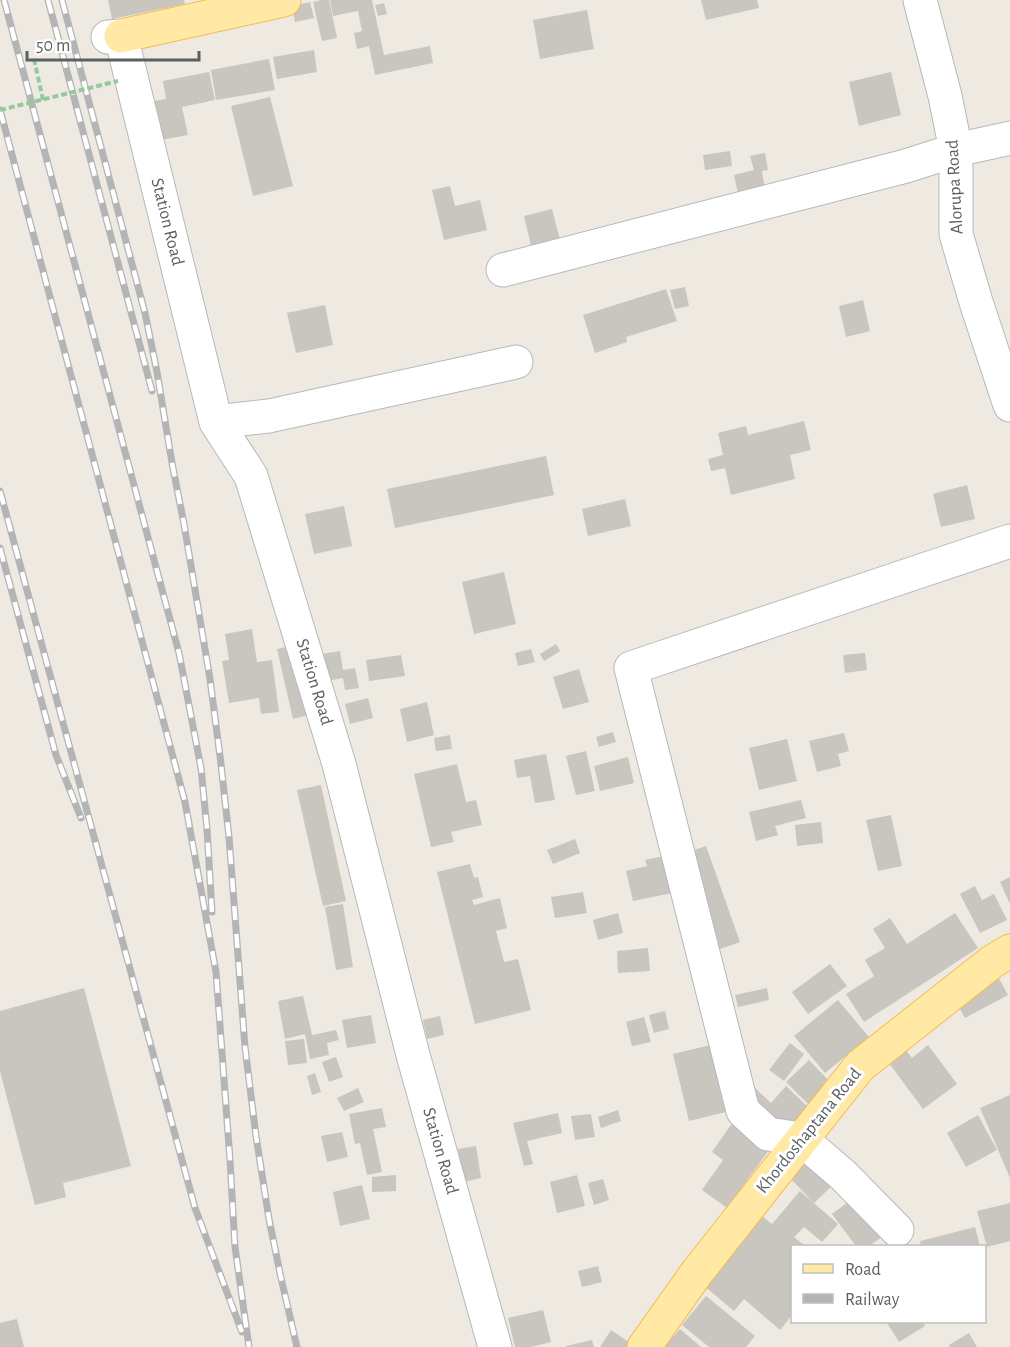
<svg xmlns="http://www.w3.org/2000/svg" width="1010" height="1347" font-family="'Alegreya Sans',sans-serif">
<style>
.building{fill:#c9c5bf}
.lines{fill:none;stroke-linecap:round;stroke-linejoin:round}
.minor-casing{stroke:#b4b9bd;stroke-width:35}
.major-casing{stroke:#f8bb50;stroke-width:35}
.path{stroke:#95c89f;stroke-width:4;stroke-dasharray:6 3;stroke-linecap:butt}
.minor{stroke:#fff;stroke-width:33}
.major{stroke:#ffe9a5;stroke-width:33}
.rail-casing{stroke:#b3b4b4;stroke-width:7}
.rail{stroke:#fff;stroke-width:4.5;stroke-dasharray:14;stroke-linecap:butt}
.path-bridge{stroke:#95c89f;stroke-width:4;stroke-dasharray:6 3;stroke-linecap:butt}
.labels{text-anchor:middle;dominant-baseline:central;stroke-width:6;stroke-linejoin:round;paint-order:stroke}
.street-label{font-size:18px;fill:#5a5f63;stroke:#fff}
</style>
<rect width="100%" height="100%" fill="#eeeae1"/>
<path class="building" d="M108,0H184L185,4L112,19Z
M322,0H329L337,38L322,41L313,2Z
M330,0H372L384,55L430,46L433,63L375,75L369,46L357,49L354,33L362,31L358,11L333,16Z
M701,0H757L759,8L706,20Z
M310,2L314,18L295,22L292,6Z
M384,3L387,14L378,16L375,5Z
M587,10L594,49L540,59L533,20Z
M314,50L317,72L277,79L273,57Z
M269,59L275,90L216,100L211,70Z
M209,72L215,100L182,107L188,135L156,141L148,102L166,99L163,81Z
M891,72L901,115L859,126L849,82Z
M270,97L293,186L253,196L231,106Z
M730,151L732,166L705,170L703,155Z
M765,153L768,170L762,171L765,188L738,194L734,175L754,170L750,156Z
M450,186L455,206L480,200L487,230L444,240L432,190Z
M552,209L562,247L533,254L524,216Z
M685,287L689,306L675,309L670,290Z
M666,289L677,321L626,337L627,342L595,353L583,315Z
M863,300L870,331L846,337L839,306Z
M325,305L333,345L296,353L287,313Z
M804,421L811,450L790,455L795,479L731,495L725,468L711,471L708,459L723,455L718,433L746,426L748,435Z
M546,456L554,495L395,528L387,489Z
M967,485L975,519L941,527L933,494Z
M625,499L631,526L588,536L582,509Z
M344,506L352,546L314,554L305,514Z
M504,572L516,624L474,634L462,582Z
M252,629L257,662L272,660L279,712L261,714L259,698L229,703L222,661L229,660L225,634Z
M556,644L560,651L544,661L540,654Z
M295,645L312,714L293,719L277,649Z
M531,649L535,662L518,666L515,653Z
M340,651L343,670L355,668L359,688L345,690L343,678L320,682L316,655Z
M865,653L867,670L845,673L843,655Z
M401,655L405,676L369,681L366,660Z
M579,669L589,702L563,709L553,677Z
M368,698L373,718L350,724L345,704Z
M427,702L434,735L407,742L400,709Z
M613,732L616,742L599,747L596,737Z
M844,733L849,751L838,754L841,766L817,772L809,741Z
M450,735L452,749L436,751L434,738Z
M787,739L797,781L759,790L749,748Z
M586,751L595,791L576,795L566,756Z
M546,754L555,800L535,803L530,776L517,778L514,760Z
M628,757L634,783L600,791L594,766Z
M457,764L466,802L476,800L482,825L451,832L454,842L431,847L414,774Z
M321,785L346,901L323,906L297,790Z
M801,800L806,818L775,826L778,835L756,841L749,812Z
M891,815L902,866L878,871L866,820Z
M821,822L823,843L797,846L795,825Z
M575,839L580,853L553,864L547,850Z
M706,846L740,942L717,950L683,854Z
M673,854L672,893L633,901L626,871L647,866L645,860Z
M470,864L474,878L478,877L483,897L472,900L474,905L500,898L507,928L496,931L504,962L518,959L531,1010L475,1024L437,872Z
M1010,877V904L1000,882Z
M975,886L982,900L994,894L1007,920L980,933L960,894Z
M583,892L587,913L555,918L551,897Z
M343,904L353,967L336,970L325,907Z
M618,913L623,933L598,940L593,920Z
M955,913L978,948L864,1022L846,994L874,976L865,960L885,948L873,929L890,918L907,944Z
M648,948L650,971L618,973L617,951Z
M830,964L847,986L808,1014L792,992Z
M995,971L1008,995L965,1018L952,995Z
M84,988L131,1166L63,1183L66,1197L35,1205L0,1071V1011Z
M767,988L769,1000L738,1007L735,995Z
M303,996L312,1035L336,1030L339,1040L327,1043L329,1055L310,1059L305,1034L285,1039L278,1001Z
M838,1000L869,1037L825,1073L794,1036Z
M665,1011L669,1029L654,1033L649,1015Z
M371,1015L376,1043L347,1048L342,1020Z
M440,1016L444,1035L427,1039L423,1020Z
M644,1017L651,1042L632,1046L626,1022Z
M304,1039L307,1063L288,1065L285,1041Z
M790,1043L804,1054L784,1081L769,1070Z
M900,1043L912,1058L928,1045L957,1084L923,1109L883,1055Z
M715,1044L730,1111L689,1121L673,1054Z
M336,1057L343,1077L329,1082L322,1062Z
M809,1060L834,1086L811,1107L786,1082Z
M315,1073L321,1092L312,1095L307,1076Z
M786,1086L808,1107L783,1133L745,1098L755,1088L771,1103Z
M358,1088L364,1102L344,1111L337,1098Z
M1010,1095V1178L980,1108Z
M382,1108L386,1127L373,1129L382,1172L367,1175L360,1143L355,1144L349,1114Z
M618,1110L621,1121L601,1128L598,1117Z
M558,1113L562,1133L527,1141L533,1164L524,1166L513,1123Z
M591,1114L595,1137L575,1140L571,1116Z
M978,1115L997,1150L966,1167L947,1133Z
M735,1119L772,1146L727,1208L702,1190L723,1160L712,1152Z
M342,1132L348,1157L327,1162L321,1136Z
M476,1146L481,1178L463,1182L458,1149Z
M808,1154L836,1182L814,1203L787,1175Z
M396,1175V1191L372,1192V1177Z
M577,1175L585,1206L557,1213L550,1182Z
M603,1179L609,1200L594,1205L588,1183Z
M362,1185L370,1219L340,1226L333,1192Z
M800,1191L838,1224L822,1242L804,1227L794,1237L805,1246H792V1315L780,1330L744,1299L734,1311L703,1285L762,1216L772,1224Z
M852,1199L882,1237L869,1246H856L832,1214Z
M1010,1203V1241L987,1247L977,1211Z
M975,1227L980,1246H921L920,1241Z
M598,1266L602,1282L582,1287L578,1271Z
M706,1296L755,1336L746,1347H709L682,1325Z
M543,1310L551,1342L531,1347H515L508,1318Z
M17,1319L24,1347H0V1323Z
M889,1322H922L925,1326L899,1342L887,1323Z
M680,1329L701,1347H664Z
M611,1330L636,1347H600Z
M969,1333L977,1347H950L949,1345Z
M592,1340L594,1347H566V1346Z"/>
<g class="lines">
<defs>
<path id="minor" d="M920,0L945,96L956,150V234L976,302L1010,405
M108,37L121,36L216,422L251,476L339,764L413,1055L495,1347
M503,270L906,166L956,150L1010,138
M216,422L269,416L516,362
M897,1230L843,1175L801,1139L768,1134L743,1111L631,668L1010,541"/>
<path id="major" d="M121,36L284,0
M644,1347L698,1271L860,1066L993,961L1010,951"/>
</defs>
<use href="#minor" class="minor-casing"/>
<use href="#major" class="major-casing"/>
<path class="path" d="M34,59L43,100"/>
<use href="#minor" class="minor"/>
<use href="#major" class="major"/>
<defs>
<path id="rail" d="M4,0L179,653L201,768L207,829L212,912
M48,0L152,391
M62,0L145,313L157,372L172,463L184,524L210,679L221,764L229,837L245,1047L256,1136L269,1219L281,1278L297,1347
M0,110L185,802L216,972L230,1160L235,1247L249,1347
M0,491L195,1208L242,1332
M0,548L56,755L81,818"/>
</defs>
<use href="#rail" class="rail-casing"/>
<use href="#rail" class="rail"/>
<path class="path-bridge" d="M0,110L118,81"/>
</g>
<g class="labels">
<g class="street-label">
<text transform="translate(955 187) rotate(-93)">Alorupa Road</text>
<text transform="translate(167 222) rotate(76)">Station Road</text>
<text transform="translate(314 682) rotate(73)">Station Road</text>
<text transform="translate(809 1131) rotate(-51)">Khordoshaptana Road</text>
<text transform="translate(440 1151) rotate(74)">Station Road</text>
</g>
</g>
<rect x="791" y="1245" width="195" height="78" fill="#ffffff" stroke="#bdbfc1" stroke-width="1.5"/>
<rect x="803" y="1264" width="30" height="9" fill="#ffe9a5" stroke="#bdbfc1" stroke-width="1.5"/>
<text x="845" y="1275" font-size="18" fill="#5a5f63">Road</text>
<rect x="803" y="1294" width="30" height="9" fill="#b3b4b4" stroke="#bdbfc1" stroke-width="1.5"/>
<text x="845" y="1305" font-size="18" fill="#5a5f63">Railway</text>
<path d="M27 51v9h172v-9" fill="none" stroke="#5a5f63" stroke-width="3"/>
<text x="36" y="51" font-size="18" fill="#5a5f63" stroke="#ffffff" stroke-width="4.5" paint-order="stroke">50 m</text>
</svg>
